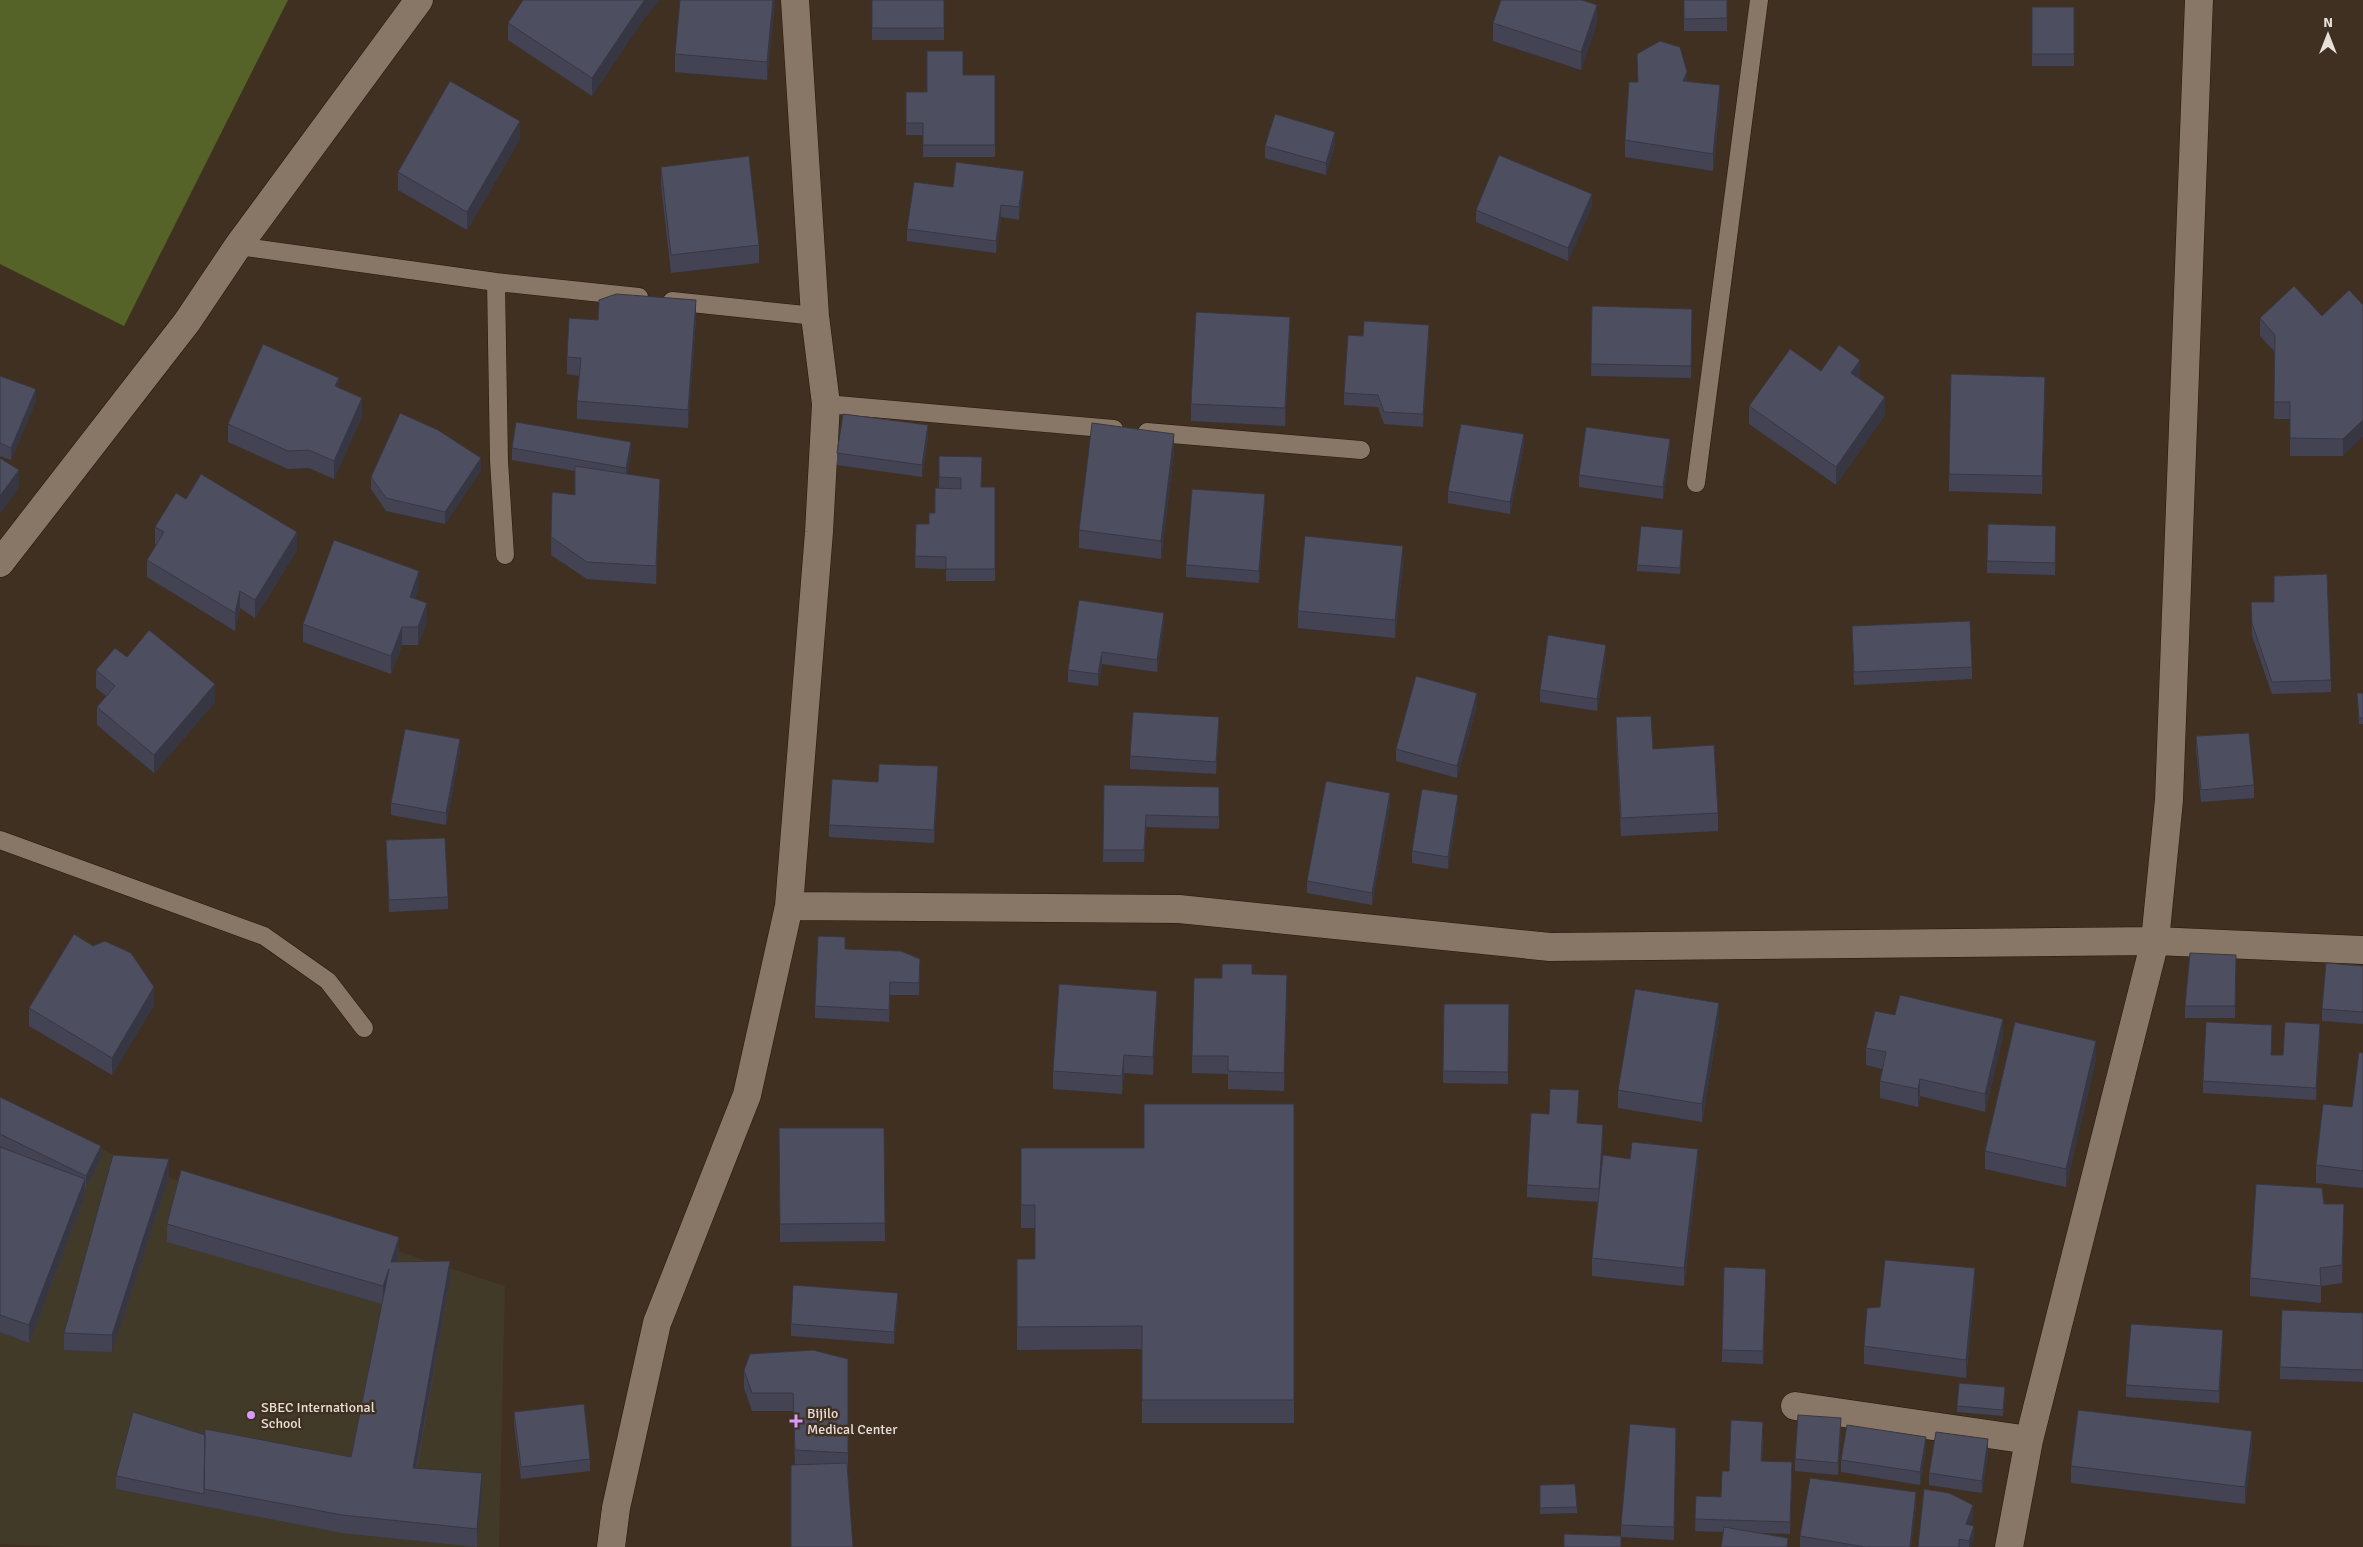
<svg xmlns="http://www.w3.org/2000/svg" width="2363" height="1547" font-family="Signika,sans-serif">
<style>
.education{fill:#413a29}
.green{fill:#556329}
.lines{fill:none;stroke-linecap:round;stroke-linejoin:round}
.service-casing{stroke:#25170a;stroke-width:19}
.minor-casing{stroke:#25170a;stroke-width:29}
.service{stroke:#887767;stroke-width:18}
.minor{stroke:#887767;stroke-width:28}
.wall{fill:#434353}
.shaded-wall{fill:#373744}
.building{fill:#4e4e61;stroke:#373744}
.poi-dot{fill:#d69bf9;stroke:#3f3022;stroke-width:2}
.labels{text-anchor:middle;dominant-baseline:central;stroke-width:5;stroke-linejoin:round;paint-order:stroke}
.poi-label{font-size:14px;fill:#e8dfd6;stroke:#3f3022;text-anchor:start}
</style>
<rect width="100%" height="100%" fill="#3f3022"/>
<path class="education" d="M0,1100L143,1169L505,1286L499,1547H69L0,1544Z"/>
<path class="green" d="M0,0H288L124,326L0,264Z"/>
<g class="lines">
<defs>
<path id="service" d="M238,246L496,282L639,297
M496,282L499,461L505,555
M672,301L815,316
M826,404L1114,429
M1147,432L1361,450
M1696,483L1759,0
M0,840L264,936L328,981L364,1028"/>
<path id="minor" d="M2199,0L2169,800L2155,941L2363,950
M0,563L187,322L238,246L419,0
M789,906L1179,909L1550,947L2155,941L2029,1440L2009,1547
M1795,1406L2029,1440
M611,1547L616,1508L657,1323L747,1095L789,906L819,532L826,404L815,316L795,0"/>
</defs>
<use href="#service" class="service-casing"/>
<use href="#minor" class="minor-casing"/>
<use href="#service" class="service"/>
<use href="#minor" class="minor"/>
</g>
<path class="wall" d="M775,0L767,80L675,72V54Z
M872,0H944V40H872Z
M1501,0H1583L1597,23L1581,70L1493,41V23Z
M1684,0H1727V31H1684Z
M2032,7H2074V66H2032Z
M508,23H641L592,96L508,40Z
M1637,54L1687,81L1720,103L1713,171L1625,157V140L1638,82Z
M963,75H995V157H923V135H906V92H927Z
M520,139L467,230L398,190V172Z
M1335,144L1326,175L1265,158V146Z
M661,167L759,245V263L671,273L661,185Z
M1024,183L1019,220L1001,217L996,253L907,241V229L953,187Z
M1592,206L1568,261L1476,222V210Z
M2349,290L2343,456H2290V419H2274L2275,352L2260,336V318L2322,316Z
M1592,306L1692,309L1691,378L1591,376Z
M696,318L688,428L577,419V401L579,376L567,374V357L598,320Z
M1290,335L1285,426L1191,421V404Z
M1363,336L1429,337L1423,427L1384,424L1378,407L1344,405V393Z
M1821,371L1860,378L1859,379L1885,415L1836,485L1749,424V406Z
M0,376L36,401L11,460L0,456Z
M339,388L362,416L334,479L309,468L288,469L228,442V424Z
M2045,395L2042,494L1949,491V474Z
M928,437L922,477L837,465V453Z
M1524,446L1510,514L1448,503V491Z
M512,448L631,454L627,474L660,497L656,584L587,579L551,555L552,492L575,495V471L512,460Z
M1670,451L1663,499L1579,487V475Z
M1174,452L1161,559L1079,548V530Z
M939,456L981,487H995V581H946V569L915,568L916,524H929L935,513L939,488Z
M481,470L445,524L386,511L371,489V477Z
M186,499L297,550L255,618L240,608L235,631L147,577V560L156,545L155,544V527Z
M1265,507L1259,583L1186,577V565Z
M1683,536L1680,574L1637,571V565Z
M2056,538L2055,575L1987,573V561Z
M1403,564L1395,638L1298,628V611Z
M419,589L415,599L427,621L418,645H402L391,674L303,642V624Z
M1079,600L1164,625L1157,672L1102,664L1098,686L1068,682V670Z
M2251,602L2331,680V692L2272,694L2252,636Z
M1852,626L1972,667V679L1854,685Z
M1606,657L1597,711L1540,702V690Z
M96,670L215,702L154,773L97,725V707L106,696L96,688Z
M2357,693H2363V724H2359Z
M1477,705L1457,778L1396,761V749Z
M1616,717L1653,749L1718,813V831L1621,836L1616,735Z
M1219,729L1216,774L1130,769V756Z
M2196,736L2254,785V798L2201,802L2196,749Z
M460,751L446,825L391,815V803Z
M938,778L934,843L829,837V825L878,782Z
M1104,785L1219,787V829L1146,827L1144,862H1103Z
M1390,805L1372,905L1307,893V881Z
M1458,807L1448,869L1412,863V851Z
M386,840L448,897V909L389,912Z
M93,946L154,1005L112,1075L29,1026V1008Z
M845,949L920,971L919,995H890L889,1022L815,1018V1006Z
M2236,955L2235,1018H2185V1006Z
M2363,966V1024L2322,1021V1009Z
M1252,974L1287,993L1284,1091L1228,1089V1074L1192,1073V1056L1222,978Z
M1444,1004H1509L1508,1084L1443,1083Z
M1157,1009L1153,1075L1124,1073L1122,1094L1053,1089V1071Z
M1895,1015L2003,1036L1985,1112L1920,1096L1918,1107L1880,1098V1081L1882,1069L1866,1065V1048Z
M1719,1021L1702,1122L1618,1108V1090Z
M2320,1036L2316,1100L2203,1093V1081L2272,1038L2271,1055H2283Z
M2363,1053V1188L2316,1183V1165L2352,1107Z
M2096,1059L2066,1187L1985,1169V1151Z
M0,1097L101,1158L86,1188L85,1187V1196L29,1343L0,1332V1148L9,1150L0,1146Z
M1579,1102L1577,1123L1603,1138L1600,1180L1698,1167L1684,1286L1592,1276V1258L1598,1202L1527,1197V1185L1549,1114Z
M1294,1104V1423H1142V1349L1017,1350V1259H1035V1228H1021V1148H1144Z
M779,1128H884L885,1241L780,1242Z
M169,1177L112,1352L64,1350V1333Z
M2324,1204L2344,1221L2342,1283L2321,1286V1303L2250,1296V1278Z
M167,1224L399,1255L396,1262L450,1279L417,1468L482,1491L477,1547L342,1533L204,1506L116,1489V1476L205,1435L351,1457L382,1304L167,1242Z
M1766,1281L1763,1364L1722,1362V1350Z
M1975,1286L1966,1378L1864,1364V1346L1880,1307Z
M898,1305L894,1344L791,1336V1324Z
M2363,1313V1382L2280,1379V1367Z
M2223,1342L2219,1403L2126,1397V1385Z
M848,1359V1471L795,1464L793,1411H752L744,1388V1370Z
M2005,1393L2003,1416L1957,1412V1406Z
M514,1412L590,1459V1471L521,1479L514,1424Z
M1676,1428L1674,1540L1621,1537V1525Z
M1841,1430L1838,1475L1795,1471V1459Z
M1763,1434L1762,1461L1792,1474L1790,1534L1761,1533L1788,1547L1723,1532L1695,1531L1696,1496L1721,1497L1729,1471Z
M2252,1449L2245,1504L2071,1483V1466Z
M1926,1450L1920,1485L1841,1472V1460Z
M1988,1452L1982,1493L1929,1485V1473Z
M1540,1485L1577,1507V1513L1540,1514Z
M1916,1504L1911,1547H1800V1536Z
M1973,1517L1970,1525L1974,1538L1971,1547H1918Z"/>
<path class="shaded-wall" d="M645,0H660L641,23L592,96V78L641,5Z
M773,0H775L767,80V62Z
M1597,5V23L1581,70V52Z
M1687,72V90L1683,81Z
M1720,85V103L1713,171V154Z
M520,121V139L467,230V212Z
M1335,132V144L1326,175V163Z
M1024,171V183L1019,220V207Z
M1592,194V206L1568,261V248Z
M1001,205V217L996,253V241Z
M696,300V318L688,428V410Z
M1290,317V335L1285,426V408Z
M1429,325V337L1423,427V414Z
M1860,360V378L1851,391V373Z
M2045,377V395L2042,494V476Z
M339,378V396L335,386Z
M36,389V401L11,460V448Z
M1885,397V415L1836,485V467Z
M362,398V416L334,479V461Z
M2363,420V437L2343,456V439Z
M928,425V437L922,477V465Z
M1174,434V452L1161,559V541Z
M1524,434V446L1510,514V502Z
M1670,439V451L1663,499V487Z
M631,442V454L626,480V468Z
M481,458V470L445,524V512Z
M19,470V487L0,514V496Z
M660,479V497L656,584V566Z
M1265,494V507L1259,583V571Z
M297,532V550L255,618V600Z
M1403,546V564L1395,638V620Z
M419,571V589L410,614V597Z
M240,591V608L235,631V613Z
M427,603V621L418,645V627Z
M1164,613V625L1157,672V660Z
M402,627V645L391,674V656Z
M1606,645V657L1597,711V699Z
M1102,652V664L1098,686V674Z
M215,684V702L154,773V755Z
M1477,693V705L1457,778V766Z
M1219,717V729L1216,774V762Z
M460,739V751L446,825V813Z
M938,766V778L934,843V830Z
M1390,793V805L1372,905V893Z
M1458,795V807L1448,869V857Z
M920,959V971L919,995V983Z
M1287,975V993L1284,1091V1073Z
M154,987V1005L112,1075V1058Z
M1157,991V1009L1153,1075V1057Z
M1719,1003V1021L1702,1122V1104Z
M2003,1019V1036L1985,1112V1094Z
M2320,1024V1036L2316,1100V1088Z
M2272,1025V1038L2271,1067V1055Z
M2096,1041V1059L2066,1187V1169Z
M1124,1055V1073L1122,1094V1076Z
M1920,1079V1096L1918,1107V1089Z
M1579,1090V1102L1577,1136V1123Z
M1603,1125V1138L1599,1202V1189Z
M101,1146V1158L86,1188V1176Z
M1698,1149V1167L1684,1286V1268Z
M169,1159V1177L112,1352V1335Z
M85,1179V1196L29,1343V1325Z
M2344,1204V1221L2342,1283V1265Z
M399,1237V1255L391,1280V1262Z
M450,1261V1279L413,1486V1468Z
M1975,1268V1286L1966,1378V1360Z
M389,1269L383,1304V1286Z
M898,1293V1305L894,1344V1332Z
M2223,1330V1342L2219,1403V1391Z
M1841,1418V1430L1838,1475V1463Z
M2252,1431V1449L2245,1504V1487Z
M1926,1437V1450L1920,1485V1472Z
M1988,1439V1452L1982,1493V1481Z
M482,1473V1491L477,1547V1529Z
M1916,1492V1504L1911,1547H1910Z
M1973,1505V1517L1966,1536V1524Z
M1974,1526V1538L1971,1547H1969V1541Z"/>
<path class="building" d="M523,0H645L641,5L592,78L508,23Z
M680,0H773L767,62L675,54Z
M872,0H944V28H872Z
M1501,0H1582L1597,5L1581,52L1493,23Z
M1684,0H1727V18L1684,19Z
M2032,7H2074V54H2032Z
M1660,41L1680,47L1687,72L1683,81L1720,85L1713,154L1625,140L1629,82H1638L1637,54Z
M927,51H963V75H995V145H923V123H906V92H927Z
M450,81L520,121L467,212L398,172Z
M1275,114L1335,132L1326,163L1265,146Z
M1499,155L1592,194L1568,248L1476,210Z
M749,156L759,245L671,255L661,167Z
M956,162L1024,171L1019,207L1001,205L996,241L907,229L914,182L953,187Z
M2294,286L2322,316L2349,290L2363,305V420L2343,439L2290,438V402H2274L2275,335L2260,318Z
M616,294L696,300L688,410L577,401L581,358L567,357L569,318L598,320L599,300Z
M1592,306L1692,309L1691,366L1591,364Z
M1196,312L1290,317L1285,408L1191,404Z
M1364,321L1429,325L1423,414L1384,412L1378,395L1344,393L1348,335L1363,336Z
M263,344L339,378L335,386L362,398L334,461L309,450L288,451L228,424Z
M1839,345L1860,360L1851,373L1885,397L1836,467L1749,406L1790,349L1821,371Z
M1951,374L2045,377L2042,476L1949,474Z
M0,376L36,389L11,448L0,443Z
M400,413L438,430L481,458L445,512L386,498L371,477Z
M843,414L928,425L922,465L837,453Z
M516,422L631,442L626,468L512,448Z
M1092,423L1174,434L1161,541L1079,530Z
M1461,424L1524,434L1510,502L1448,491Z
M1586,427L1670,439L1663,487L1579,475Z
M939,456L982,457L981,487H995V569H946V557L915,556L916,524H929V513H935V488L961,489V478L939,477Z
M0,458L19,470L0,496Z
M575,466L660,479L656,566L587,562L551,537L552,492L575,495Z
M201,474L297,532L255,600L240,591L235,613L147,560L164,532L155,527L176,493L186,499Z
M1192,489L1265,494L1259,571L1186,565Z
M1988,524L2056,526L2055,563L1987,561Z
M1641,526L1683,530L1680,568L1637,565Z
M1305,536L1403,546L1395,620L1298,611Z
M334,540L419,571L410,597L427,603L418,627H402L391,656L303,624Z
M2327,574L2331,680L2272,682L2252,623L2251,602H2274V576Z
M1079,600L1164,613L1157,660L1102,652L1098,674L1068,670Z
M1970,621L1972,667L1854,672L1852,626Z
M149,630L215,684L154,755L97,707L115,686L96,670L115,648L127,657Z
M1548,635L1606,645L1597,699L1540,690Z
M1416,676L1477,693L1457,766L1396,749Z
M2357,693H2363V718H2359Z
M1133,712L1219,717L1216,762L1130,756Z
M1651,716L1653,749L1714,745L1718,813L1621,818L1616,717Z
M405,729L460,739L446,813L391,803Z
M2249,733L2254,785L2201,790L2196,736Z
M879,764L938,766L934,830L829,825L832,779L878,782Z
M1326,781L1390,793L1372,893L1307,881Z
M1104,785L1219,787V817L1146,815L1144,850H1103Z
M1422,789L1458,795L1448,857L1412,851Z
M445,838L448,897L389,900L386,840Z
M74,934L93,946L105,941L131,953L154,987L112,1058L29,1008Z
M818,936L845,937V949L901,951L920,959L919,983L890,982L889,1010L815,1006Z
M2190,953L2236,955L2235,1006H2185Z
M2326,963L2363,966V1012L2322,1009Z
M1222,964H1252V974L1287,975L1284,1073L1228,1071V1056H1192L1194,978H1222Z
M1059,984L1157,991L1153,1057L1124,1055L1122,1076L1053,1071Z
M1635,989L1719,1003L1702,1104L1618,1090Z
M1900,995L2003,1019L1985,1094L1920,1079L1918,1089L1880,1081L1886,1052L1866,1048L1875,1011L1895,1015Z
M1444,1004H1509L1508,1072L1443,1071Z
M2015,1022L2096,1041L2066,1169L1985,1151Z
M2206,1022L2272,1025L2271,1055H2283L2285,1022L2320,1024L2316,1088L2203,1081Z
M2359,1052L2363,1053V1171L2316,1165L2323,1104L2352,1107Z
M1550,1089L1579,1090L1577,1123L1603,1125L1599,1189L1527,1185L1531,1113L1549,1114Z
M0,1097L101,1146L86,1176L0,1134Z
M1144,1104H1294V1400H1142V1326L1017,1327V1259H1035V1205H1021V1148H1144Z
M779,1128H884L885,1223L780,1224Z
M1632,1142L1698,1149L1684,1268L1592,1258L1603,1155L1630,1159Z
M0,1147L85,1179L29,1325L0,1315Z
M113,1155L169,1159L112,1335L64,1333Z
M181,1170L399,1237L391,1262L450,1261L413,1468L482,1473L477,1529L342,1515L204,1489L205,1429L351,1457L389,1269L383,1286L167,1224Z
M2256,1184L2322,1188L2324,1204H2344L2342,1265L2320,1268L2321,1286L2250,1278Z
M1885,1260L1975,1268L1966,1360L1864,1346L1867,1308L1880,1307Z
M1724,1267L1766,1269L1763,1351L1722,1350Z
M793,1285L898,1293L894,1332L791,1324Z
M2282,1310L2363,1313V1370L2280,1367Z
M2131,1324L2223,1330L2219,1391L2126,1385Z
M813,1350L848,1359V1453L795,1450L793,1393H752L744,1370L750,1354Z
M1959,1383L2005,1387L2003,1410L1957,1406Z
M584,1404L590,1459L521,1467L514,1412Z
M2078,1410L2252,1431L2245,1487L2071,1466Z
M133,1412L205,1435L204,1494L116,1476Z
M1798,1415L1841,1418L1838,1463L1795,1459Z
M1731,1420L1763,1422L1761,1461L1792,1462L1790,1522L1695,1519L1696,1496L1721,1497L1722,1471H1729Z
M1630,1424L1676,1428L1674,1527L1621,1525Z
M1847,1425L1926,1437L1920,1472L1841,1460Z
M1936,1432L1988,1439L1982,1481L1929,1473Z
M847,1463L853,1547H791V1465Z
M1810,1478L1916,1492L1910,1547H1865L1800,1536Z
M1575,1484L1577,1507L1540,1508V1485Z
M1924,1489L1949,1493L1973,1505L1966,1524L1974,1526L1969,1541L1959,1539V1547H1918Z
M1724,1527L1788,1538L1787,1547H1721Z
M1564,1534L1621,1536V1547H1564Z"/>
<g class="poi-dot">
<circle cx="251" cy="1415" r="5"/>
<path d="M793.5 1413.5h5v5h5v5h-5v5h-5v-5h-5v-5h5z"/>
</g>
<g class="labels">
<g class="poi-label">
<text x="261" y="1407">SBEC International<tspan x="261" dy="16">School</tspan></text>
<text x="807" y="1413">Bijilo<tspan x="807" dy="16">Medical Center</tspan></text>
</g>
</g>
<g transform="translate(2328 35)" stroke="#3f3022" stroke-width="4" paint-order="stroke">
<path d="M0-4L9 19L0 12L-9 19Z" fill="#e8dfd6"/>
<text y="-8" font-size="14" font-weight="bold" text-anchor="middle" fill="#e8dfd6">N</text>
</g>
</svg>
